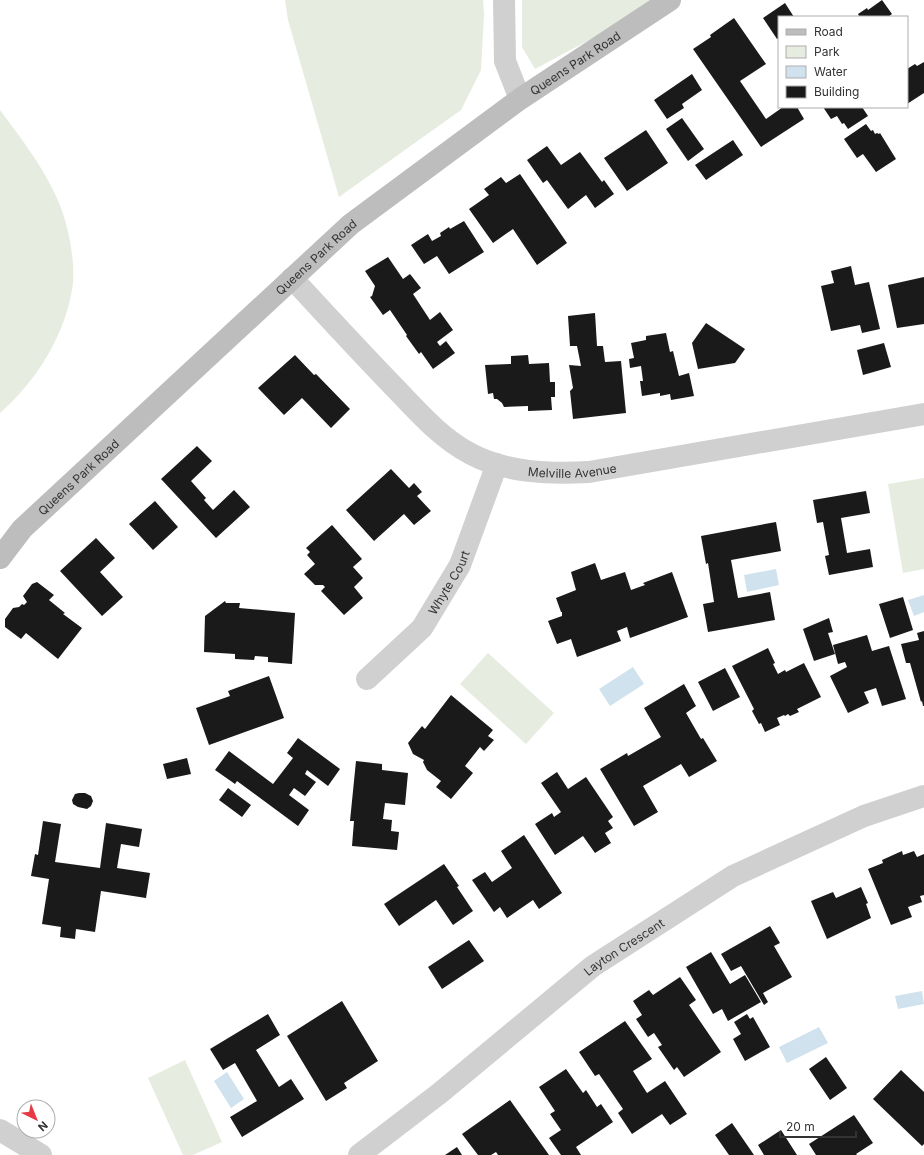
<svg xmlns="http://www.w3.org/2000/svg" width="924" height="1155" font-family="Inter,sans-serif">
<style>
.green{fill:#e6ecdf}
.water{fill:#cfe2ee}
.building{fill:#1a1a1a}
.lines{fill:none;stroke-linecap:round;stroke-linejoin:round}
.street{stroke:#d0d0d0;stroke-width:22}
.secondary{stroke:#bdbdbd;stroke-width:22}
.labels{text-anchor:middle;dominant-baseline:central;stroke-width:4;stroke-linejoin:round;paint-order:stroke}
.street-label{font-size:12px;fill:#333;stroke:#fff}
</style>
<rect width="100%" height="100%" fill="#fff"/>
<path class="green" d="M285,0H483L484,14L481,70L461,110L339,197L288,20Z
M522,0H664L535,69L522,47Z
M0,110C20,137 41,164 55,194C67,218 75,256 73,283C67,332 37,381 0,413Z
M924,478V569L903,573L888,484Z
M488,653L554,713L526,744L460,684Z
M185,1060L222,1142L193,1155H183L148,1078Z"/>
<path class="water" d="M776,569L779,585L747,592L744,575Z
M924,595V612L914,616L908,600Z
M633,667L644,684L610,706L599,689Z
M922,991L924,1004L898,1009L895,996Z
M819,1027L828,1043L787,1063L779,1047Z
M227,1072L244,1099L231,1108L214,1081Z"/>
<path class="building" d="M882,0L892,14L888,17H857L859,16L858,14L867,8L868,10Z
M785,3L794,17H779V38L777,39L763,18Z
M734,18L766,64L740,81L766,119L783,107H797L804,119L761,147L693,49L711,37L710,35Z
M924,62V93L907,104V69L915,64L917,66Z
M692,74L702,90L682,104L684,108L667,119L654,100Z
M823,107H862L868,116L848,129L844,123L842,124L837,116L831,119Z
M682,118L704,149L688,161L666,129Z
M866,124L871,131L873,130L875,134L877,133L879,134L880,133L896,159L876,172L863,154L857,158L844,139Z
M646,130L668,163L627,191L604,158Z
M733,140L743,155L706,180L695,165Z
M547,146L561,165L580,152L602,182L604,180L614,194L595,208L586,195L568,209L547,180L543,183L527,160Z
M520,174L567,243L537,265L513,229L493,243L469,209L489,195L484,189L501,177L506,183Z
M464,221L484,252L449,274L437,256L424,264L411,245L428,234L432,241L441,236L440,233L449,227L450,229Z
M388,257L403,279L410,274L421,288L413,294L430,320L440,312L453,330L437,342L440,346L446,341L455,353L433,369L421,352L419,354L406,336L407,335L390,310L383,315L370,297L372,296L375,286L365,271Z
M851,266L855,285L869,282L880,329L862,333L860,325L831,331L821,286L834,283L831,271Z
M924,277V324L897,328L888,285Z
M595,313L597,346H603L605,362L621,361L626,413L573,419L570,391L573,388L569,365L581,366L577,346H570L568,316Z
M706,323L745,349L735,363L698,369L692,343Z
M666,333L670,352L673,351L679,376L689,373L694,396L671,400L670,394L660,396V393L642,396L640,381H643L641,366L630,368L629,359L634,358L631,343L646,340V336Z
M884,343L891,367L863,375L857,350Z
M295,355L314,375L316,374L350,409L331,428L302,398L284,415L258,388Z
M528,355L529,364L549,363L550,382H555V397H551L552,410L528,411V406L504,407L502,403L497,399H494L493,393L488,394L485,365L511,364V356Z
M197,446L212,461L191,481L206,498L204,500L213,510L234,490L250,507L216,538L161,479Z
M391,469L409,488L414,483L422,492L417,496L431,511L414,525L404,514L374,541L346,510Z
M866,491L870,513L841,518L847,553L870,549L873,567L829,575L825,556L829,555L823,522L817,523L813,500Z
M155,501L178,527L153,550L129,524Z
M776,522L781,551L731,560L738,598L770,592L775,620L708,632L703,604L714,602L708,563L706,564L701,536Z
M332,525L362,559L353,567L363,578L354,587L363,598L344,615L321,591L325,587L323,585H315L304,574L315,564L307,555L310,552L306,548Z
M96,538L115,558L100,572L123,597L102,616L60,571Z
M595,563L601,580L625,572L631,590L645,585L643,583L672,572L688,617L630,638L627,627L617,631L621,641L577,657L571,639L557,644L548,621L562,616V612H561L556,598L576,590L571,572Z
M37,582L54,595L49,600L65,613L63,614L82,628L58,659L26,633L21,639L5,627V619L13,608L19,607L22,604L24,605L27,602L23,596L32,584Z
M903,597L913,630L890,638L879,604Z
M225,601L226,603H240L239,608L295,613L292,664L268,662V657L255,656L254,660L235,659V654L204,652L205,616Z
M829,618L833,632L828,633L835,654L814,661L803,629Z
M924,631V706H923L922,701L921,702L910,663H906L901,644L919,640L917,633Z
M867,635L872,651L889,646L906,699L882,706L876,688L864,692L869,703L848,713L830,676L847,667L845,662L838,664L833,645Z
M768,648L775,663L773,664L778,674L785,670L786,672L804,663L821,697L797,709L799,712L790,716L788,714L785,716L784,715L777,718L780,725L765,732L761,723L759,724L752,711L754,709L732,666Z
M725,668L740,697L713,711L698,682Z
M269,676L284,718L209,745L196,708L230,696L228,691Z
M684,684L696,706L686,713L701,739L703,738L717,761L689,777L681,764L643,786L658,812L634,826L600,769L627,753L628,756L661,737L644,708Z
M451,695L493,730L488,736L494,740L484,751L480,747L465,766L473,773L451,799L436,787L441,781L427,770L423,762L424,760L413,754L408,743L422,726L425,729Z
M298,738L340,769L328,786L307,770L305,774L316,782L305,796L294,788L289,795L309,810L298,826L237,781L235,784L215,770L229,751L273,784L293,758L287,753Z
M187,758L191,774L167,779L163,764Z
M356,761L382,764V770L408,773L405,805L385,803L383,819L392,820L391,831L399,832L397,850L352,846L354,821H350Z
M557,772L568,789L586,777L613,817L608,821L613,828L605,833L611,843L595,853L583,836L555,855L535,824L552,813L554,817L561,812L541,783Z
M228,788L251,805L242,817L219,800Z
M79,793H85L91,796L93,801L91,806L87,809L78,807L73,804L72,800L75,794Z
M43,821L61,824L55,862L100,868L106,823L142,829L139,847L121,844L117,868L150,873L146,898L101,891L95,932L76,929L75,939L60,937L61,927L42,924L49,879L31,876L35,854L38,855Z
M524,835L562,893L539,909L533,900L507,918L500,907L494,912L472,880L485,872L492,882L512,868L501,851Z
M902,851L903,855L914,851L917,857L924,854V895L920,896L922,902L908,907L912,917L891,925L868,869L883,863L882,860Z
M444,864L459,886L457,887L473,911L453,925L436,900L399,926L384,904Z
M861,887L868,903L866,904L871,918L827,939L811,901L833,892L836,898Z
M770,926L780,943L774,946L792,977L763,993L768,1002L764,1005L741,966L731,971L721,954Z
M469,940L484,961L442,989L428,967Z
M711,952L730,984L745,975L761,1002L728,1021L722,1009L713,1014L686,967Z
M680,977L696,1000L689,1005L721,1052L684,1077L677,1067L674,1070L658,1047L662,1045L654,1033L648,1037L636,1019L642,1015L633,1001L649,990L653,995Z
M342,1001L378,1061L344,1083L347,1088L326,1101L287,1036Z
M268,1014L280,1035L256,1050L279,1087L291,1079L304,1099L242,1137L230,1117L257,1101L235,1063L223,1070L210,1049Z
M747,1014L750,1019L753,1017L770,1047L745,1061L733,1039L741,1034L734,1022Z
M625,1021L652,1059L633,1071L647,1093L665,1081L687,1114L670,1125L662,1114L632,1134L618,1113L623,1109L599,1074L595,1076L579,1052Z
M826,1057L847,1088L830,1100L809,1069Z
M566,1069L583,1093L586,1090L597,1107L601,1104L613,1122L576,1147L581,1155H561L549,1138L561,1130L550,1114L555,1111L539,1087Z
M901,1070L924,1092V1144L922,1146L873,1099Z
M510,1100L549,1155H498L496,1152L491,1155H478L462,1134Z
M854,1115L873,1143L856,1154L857,1155H816L809,1144Z
M732,1123L754,1155H729L715,1135Z
M781,1130L797,1155H764L758,1145Z
M457,1147L462,1155H445Z"/>
<g class="lines">
<g class="street">
<path d="M504,0L505,61L520,99"/>
<path id="s1" d="M292,278C327,316 362,354 398,391C420,414 442,439 471,454C507,473 549,474 589,472L924,414"/>
<path id="s2" d="M367,679L422,628L460,565L497,464"/>
<path d="M0,1130L41,1155"/>
<path id="s3" d="M359,1155L440,1093L593,966L733,876L864,816L924,796"/>
</g>
<path class="secondary" id="s4" d="M0,558L22,529L351,224L520,99L670,0"/>
</g>
<g class="labels">
<g class="street-label">
<text stroke="none"><textPath href="#s4" startOffset="761">Queens Park Road</textPath></text>
<text stroke="none"><textPath href="#s4" startOffset="437">Queens Park Road</textPath></text>
<text stroke="none"><textPath href="#s1" startOffset="356">Melville Avenue</textPath></text>
<text stroke="none"><textPath href="#s4" startOffset="113">Queens Park Road</textPath></text>
<text stroke="none"><textPath href="#s2" startOffset="128">Whyte Court</textPath></text>
<text stroke="none"><textPath href="#s3" startOffset="337">Layton Crescent</textPath></text>
</g>
</g>
<rect x="778" y="16" width="130" height="92" fill="#ffffff" stroke="#adadad"/>
<rect x="786" y="29" width="20" height="6" fill="#bdbdbd" stroke="#adadad"/>
<text x="814" y="36" font-size="12" fill="#333333">Road</text>
<rect x="786" y="46" width="20" height="12" fill="#e6ecdf" stroke="#adadad"/>
<text x="814" y="56" font-size="12" fill="#333333">Park</text>
<rect x="786" y="66" width="20" height="12" fill="#cfe2ee" stroke="#adadad"/>
<text x="814" y="76" font-size="12" fill="#333333">Water</text>
<rect x="786" y="86" width="20" height="12" fill="#1a1a1a" stroke="#adadad"/>
<text x="814" y="96" font-size="12" fill="#333333">Building</text>
<g transform="translate(36 1119) rotate(137)"><circle r="19" fill="#ffffff" stroke="#adadad"/>
<path d="M0-3L7 15L0 10L-7 15Z" fill="#e63946"/>
<text y="-6" font-size="11" font-weight="bold" text-anchor="middle" fill="#333333">N</text>
</g>
<path d="M780 1131v6h76v-6" fill="none" stroke="#333333" stroke-width="2"/>
<text x="786" y="1131" font-size="12" fill="#333333" stroke="#ffffff" stroke-width="3" paint-order="stroke">20 m</text>
</svg>
